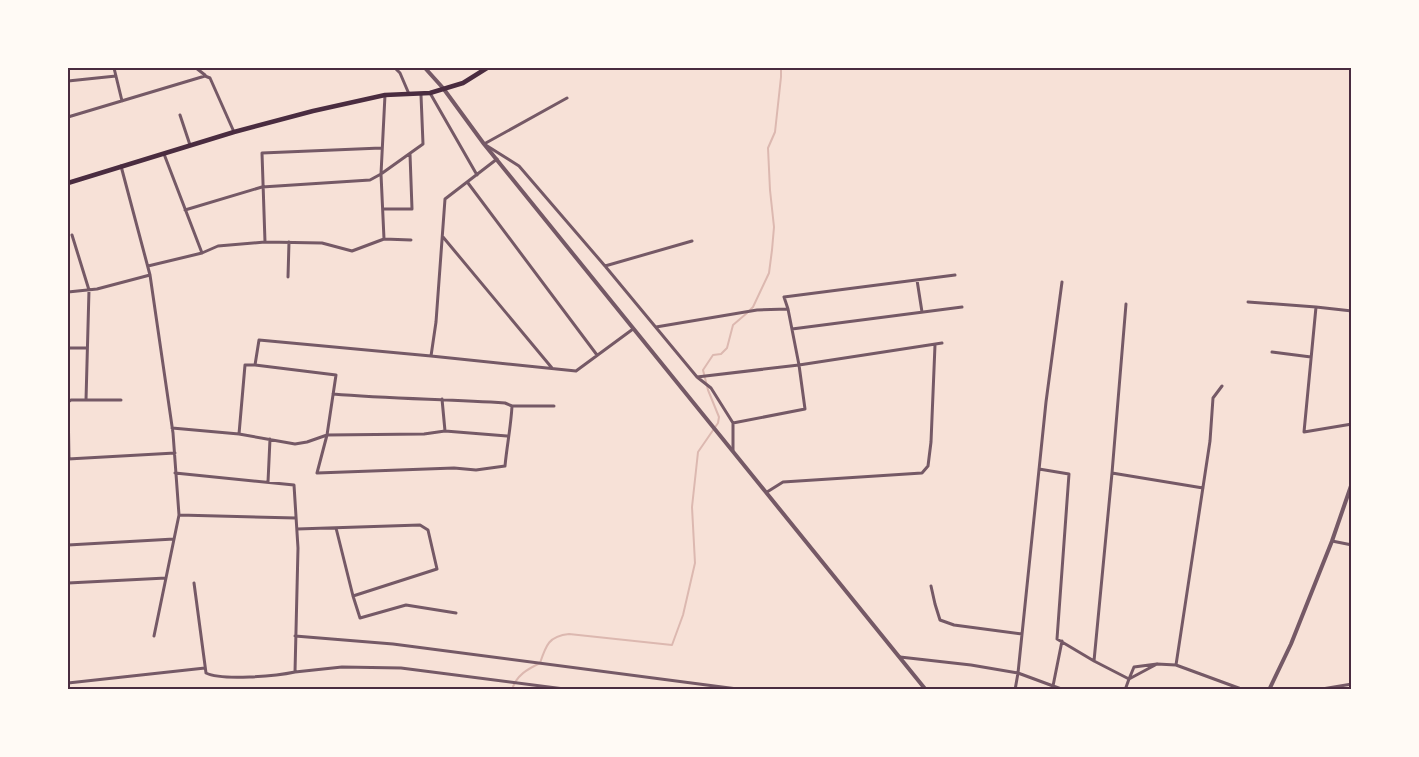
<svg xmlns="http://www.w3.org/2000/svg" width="1419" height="757" font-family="'Source Sans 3',sans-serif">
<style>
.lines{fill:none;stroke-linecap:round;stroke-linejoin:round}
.stream{stroke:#dcb8b0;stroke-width:2}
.minor{stroke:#755966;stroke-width:3}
.tertiary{stroke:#755966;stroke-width:4}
.primary{stroke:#4a2c40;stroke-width:4.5}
.neatline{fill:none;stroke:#4a2c40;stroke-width:2}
</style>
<rect width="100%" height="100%" fill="#f7e1d7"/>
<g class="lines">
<path class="stream" d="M750,310L753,307L769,273L772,250L774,227L770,190L768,148L775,132L781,77V68
M512,690C516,675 528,669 540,663C546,645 549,636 569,634L672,645L683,615L695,563L692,507L698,452L718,423L719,417L708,390L703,370L713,355L721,354L727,348L733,325L747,313"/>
<path class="minor" d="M114,68L122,101
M196,68L205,75
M395,68L400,73L409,94
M68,81L116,76
M430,93L477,175
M567,98L484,144L519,166L605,266L697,377L711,388L733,423V450
M180,115L190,145
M68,117L205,76L210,78L234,132
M164,154L202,253
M497,159L445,199L436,322L431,356L576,371L633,329
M121,166L150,275
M468,183L597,355
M383,209H412L410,154
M185,210L262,187L370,180L381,174L385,95
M443,237L552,368
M384,239L381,174L423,144L421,95
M265,242L262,153L381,148
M148,266L202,253L218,246L265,242L322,243L352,251L384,239L411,240
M605,266L692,241
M288,277L289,242
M917,280L922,312
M1062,282L1046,402L1018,673L1064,690
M68,292L97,289L150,275L173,433L179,515L154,636
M1248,302L1316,307
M1352,311L1316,307L1304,432L1352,424
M656,327L757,310L788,309L784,297L955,275
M792,329L962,307
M68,348H86
M1272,352L1311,357
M255,365L336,375L327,435L317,473L454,468L476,470L505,466C507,445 511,426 512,406
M697,377L799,365L942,343
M333,394C390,399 448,399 505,403L512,406H554
M442,399L445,431
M86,400H121
M733,423L805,409L799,365L788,309
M172,428L239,434L245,365H255L259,340L431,356
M239,434L295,444L307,442L327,435L424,434L445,431L507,436
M68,459L175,453
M69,459L68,402L71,400H86L89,290L72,235
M1039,469L1069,474L1057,639L1094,661
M175,473L294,485L298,548L295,672L342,667L401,668L572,690
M1112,473L1126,304
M268,482L270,439
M767,492L783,482L922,473L928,466L931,442L935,345
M179,515L296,518
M297,529L420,525L428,530L437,569L353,596L336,528
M1332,541L1352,545
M68,545L174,539
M68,583L166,578
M194,583L206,673C222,681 276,676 295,672
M931,586L935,604L940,620L954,625L1022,634
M353,596L360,618L406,605L456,613
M295,636L393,644L745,690
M900,657L971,665L1018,673L1015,690
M1157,664L1129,679L1134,667L1157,664L1176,665L1244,690
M1176,665L1210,441L1213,398L1222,386
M68,683L205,668
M1053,686L1062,641
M1125,690L1129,679L1094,661L1112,473L1203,488
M1316,690L1352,684"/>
<path class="tertiary" d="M425,68L443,88L484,144L926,690
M1269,690L1291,644L1332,541L1352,483"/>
<path class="primary" d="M68,183L234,132L313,111L385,95L430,93L463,83L487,68"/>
</g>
<rect width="1419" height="757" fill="none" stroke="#fffaf5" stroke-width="138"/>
<rect x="69" y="69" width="1281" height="619" class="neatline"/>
</svg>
